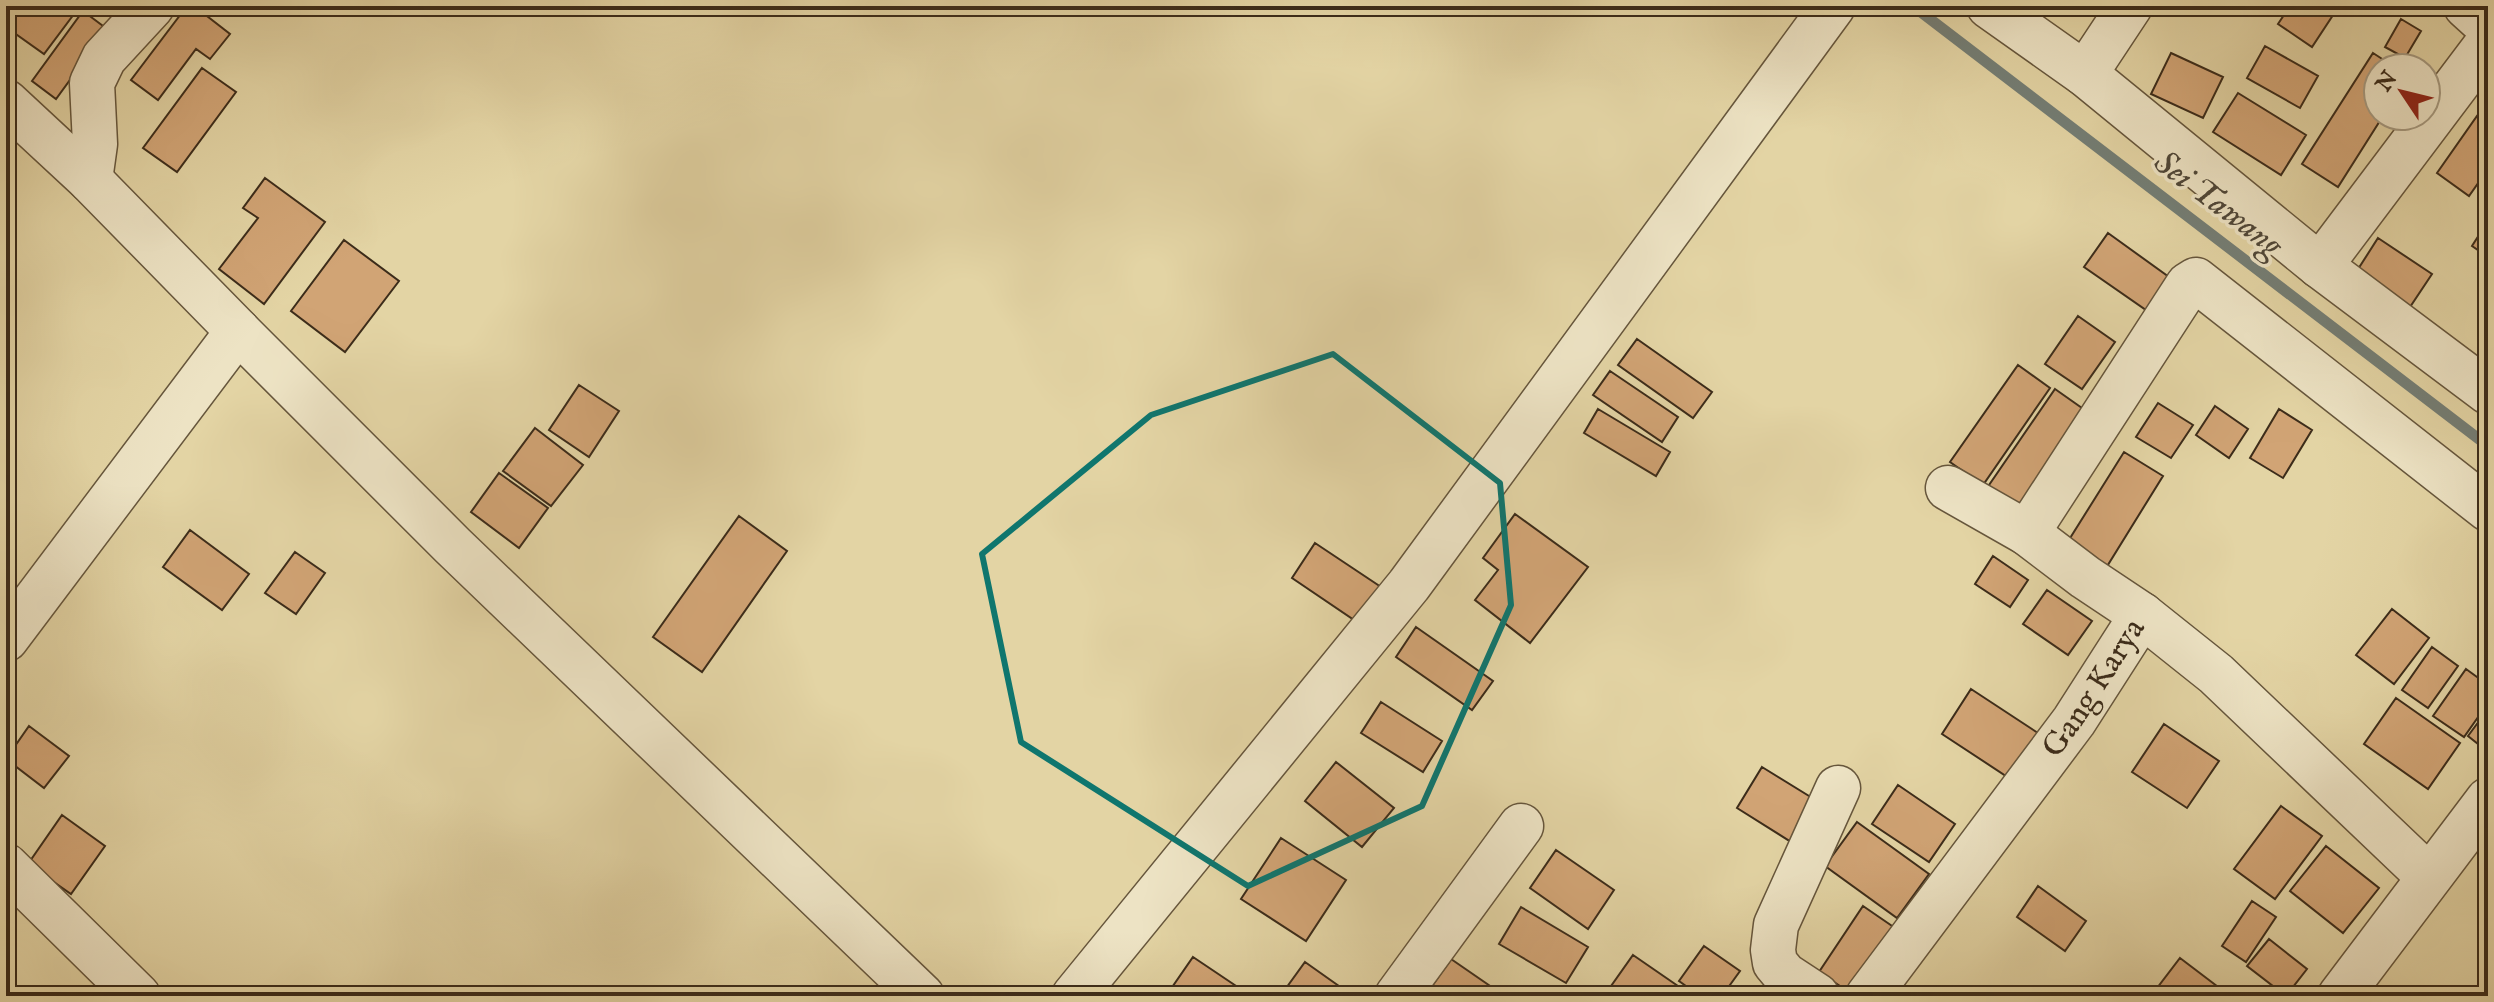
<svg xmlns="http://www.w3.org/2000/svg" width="2494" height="1002" font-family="'IM FELL English',serif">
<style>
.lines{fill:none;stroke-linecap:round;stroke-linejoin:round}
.stream{stroke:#747e75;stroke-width:11}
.building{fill:#d1a475;stroke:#3c2c1a;stroke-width:2}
.minor-casing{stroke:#66563c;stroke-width:47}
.minor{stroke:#ede3c4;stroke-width:44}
.marked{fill:none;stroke:#0f766e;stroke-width:6;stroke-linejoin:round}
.labels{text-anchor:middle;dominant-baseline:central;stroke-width:7;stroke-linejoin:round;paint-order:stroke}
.street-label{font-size:32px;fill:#3c2c1a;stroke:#ede3c4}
.water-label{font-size:34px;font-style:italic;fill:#4f4738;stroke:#ede3c4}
</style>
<rect width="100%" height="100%" fill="#e3d4a4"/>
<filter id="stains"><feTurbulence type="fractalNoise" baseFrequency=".0025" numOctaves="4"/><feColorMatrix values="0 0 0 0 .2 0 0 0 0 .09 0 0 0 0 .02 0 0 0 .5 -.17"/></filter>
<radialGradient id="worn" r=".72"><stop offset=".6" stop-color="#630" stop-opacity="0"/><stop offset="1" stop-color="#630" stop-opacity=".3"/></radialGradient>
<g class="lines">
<path class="stream" d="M1913,6L2488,446"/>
</g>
<path class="building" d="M8,6H80L44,54L6,27Z
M98,6H125L115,19Z
M187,6H194L230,34L210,59L196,49L158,100L131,80Z
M2290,6H2339L2312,47L2278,24Z
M83,11L107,29L56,99L32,81Z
M2401,19L2421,31L2405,58L2385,47Z
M2265,46L2318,76L2300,108L2247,78Z
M2171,53L2223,77L2203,118L2151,94Z
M2373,53L2396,68H2378V116H2383L2338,187L2302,164Z
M202,68L236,92L177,172L143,148Z
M2238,93L2306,135L2281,175L2213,132Z
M2477,116L2488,124V169L2469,196L2437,173Z
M265,178L325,222L264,304L219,269L258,218L243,208Z
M2488,221V257L2472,246Z
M2108,233L2169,277L2146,310L2084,267Z
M2378,238L2432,274L2406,313L2353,277Z
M344,240L399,281L345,352L291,311Z
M2078,316L2115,342L2082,389L2045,364Z
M1637,339L1712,392L1693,418L1618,365Z
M2018,365L2050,388L1983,485L1950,462Z
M1610,371L1678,417L1662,442L1593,395Z
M579,385L619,411L589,457L549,430Z
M2055,389L2089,413L2022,511L1987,488Z
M2158,403L2193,425L2171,458L2136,437Z
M2215,406L2248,429L2229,458L2196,435Z
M1598,409L1670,452L1656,476L1584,433Z
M2279,409L2312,430L2283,478L2250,458Z
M535,428L583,465L551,506L503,471Z
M2124,452L2163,476L2106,568L2067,543Z
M499,473L548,508L519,548L471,512Z
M1515,514L1588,567L1530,643L1475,600L1498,570L1483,558Z
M739,516L787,551L702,672L653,637Z
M190,530L249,574L222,610L163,567Z
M1315,543L1387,591L1363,626L1292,578Z
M295,552L325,573L296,614L265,593Z
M1993,556L2028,580L2010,607L1975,584Z
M2047,590L2092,621L2068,655L2023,624Z
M2392,609L2429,638L2394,684L2356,655Z
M1416,627L1493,681L1472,710L1396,657Z
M2432,647L2458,666L2428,708L2402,690Z
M2466,669L2488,685V703L2464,737L2433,716Z
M1971,689L2041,735L2012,780L1942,734Z
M2396,698L2460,743L2428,789L2364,744Z
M1381,702L1442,741L1423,772L1361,733Z
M2488,709V752L2468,736Z
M2164,724L2219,761L2187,808L2132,772Z
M29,726L69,756L44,788L6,759Z
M1336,762L1394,808L1362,847L1305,801Z
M1762,767L1822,804L1796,845L1737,808Z
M1898,785L1955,824L1929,862L1872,824Z
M2281,806L2322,836L2275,899L2234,869Z
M62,815L105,846L71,894L28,864Z
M1857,822L1929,874L1897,918L1825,866Z
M1281,838L1346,880L1306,941L1241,899Z
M2326,846L2379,888L2343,933L2290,891Z
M1556,850L1614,890L1588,929L1530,888Z
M2038,886L2086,921L2065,951L2017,917Z
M2252,901L2276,917L2246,962L2222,946Z
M1863,906L1895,928L1852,994L1819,972Z
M1521,907L1588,947L1566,983L1499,944Z
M2269,939L2307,969L2286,996L2247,966Z
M1704,946L1740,971L1722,996H1700L1679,981Z
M1633,955L1691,995V996H1604Z
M1193,957L1251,996H1166Z
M2180,958L2230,996H2151Z
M1451,959L1493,988L1487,996H1425Z
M1305,962L1353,996H1291L1284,991Z"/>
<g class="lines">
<defs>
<g id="minor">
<path d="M1989,6L2085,74L2320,266L2488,392"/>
<path d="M2466,6L2488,26"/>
<path d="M2085,74L2130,6"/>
<path d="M6,102L90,180L238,331L6,639"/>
<path d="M90,180L95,144L92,83L104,58L152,6"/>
<path d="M2320,266L2488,43"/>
<path d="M238,331L453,546L922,996"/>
<path d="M1948,488L2027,533L2085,577L2142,615L2216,674L2429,877"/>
<path d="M2027,533L2188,285L2196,280L2488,509"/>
<path d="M6,866L138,996"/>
<path d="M1074,996L1409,585L1833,6"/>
<path d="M1397,996L1521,826"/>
<path d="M1817,996L1785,975L1775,963L1773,950L1776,925L1838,788"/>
<path id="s1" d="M1868,996L2074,721L2142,615"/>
<path d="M2340,996L2488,800"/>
</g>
</defs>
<use href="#minor" class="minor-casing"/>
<use href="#minor" class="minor"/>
</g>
<path class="marked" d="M1333,354L1500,483L1511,605L1422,806L1248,886L1021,742L982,554L1151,415Z"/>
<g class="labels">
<g class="street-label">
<text stroke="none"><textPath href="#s1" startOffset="382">Gang Karya</textPath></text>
</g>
<g class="water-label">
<text transform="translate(2218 204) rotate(37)">Sei Tawang</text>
</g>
</g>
<rect width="2494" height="1002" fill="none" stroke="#e3d4a4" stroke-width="32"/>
<rect x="8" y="8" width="2478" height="986" fill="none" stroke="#3c2c1a" stroke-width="4"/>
<rect x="16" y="16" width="2462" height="970" fill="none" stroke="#3c2c1a" stroke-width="2"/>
<g transform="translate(2402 92) rotate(305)"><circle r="38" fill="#ede3c4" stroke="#a69a80" stroke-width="2"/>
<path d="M0-6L14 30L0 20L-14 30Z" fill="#8f2418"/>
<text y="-12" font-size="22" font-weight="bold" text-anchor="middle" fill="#3c2c1a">N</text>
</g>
<rect width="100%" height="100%" filter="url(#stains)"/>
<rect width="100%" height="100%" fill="url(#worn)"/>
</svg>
